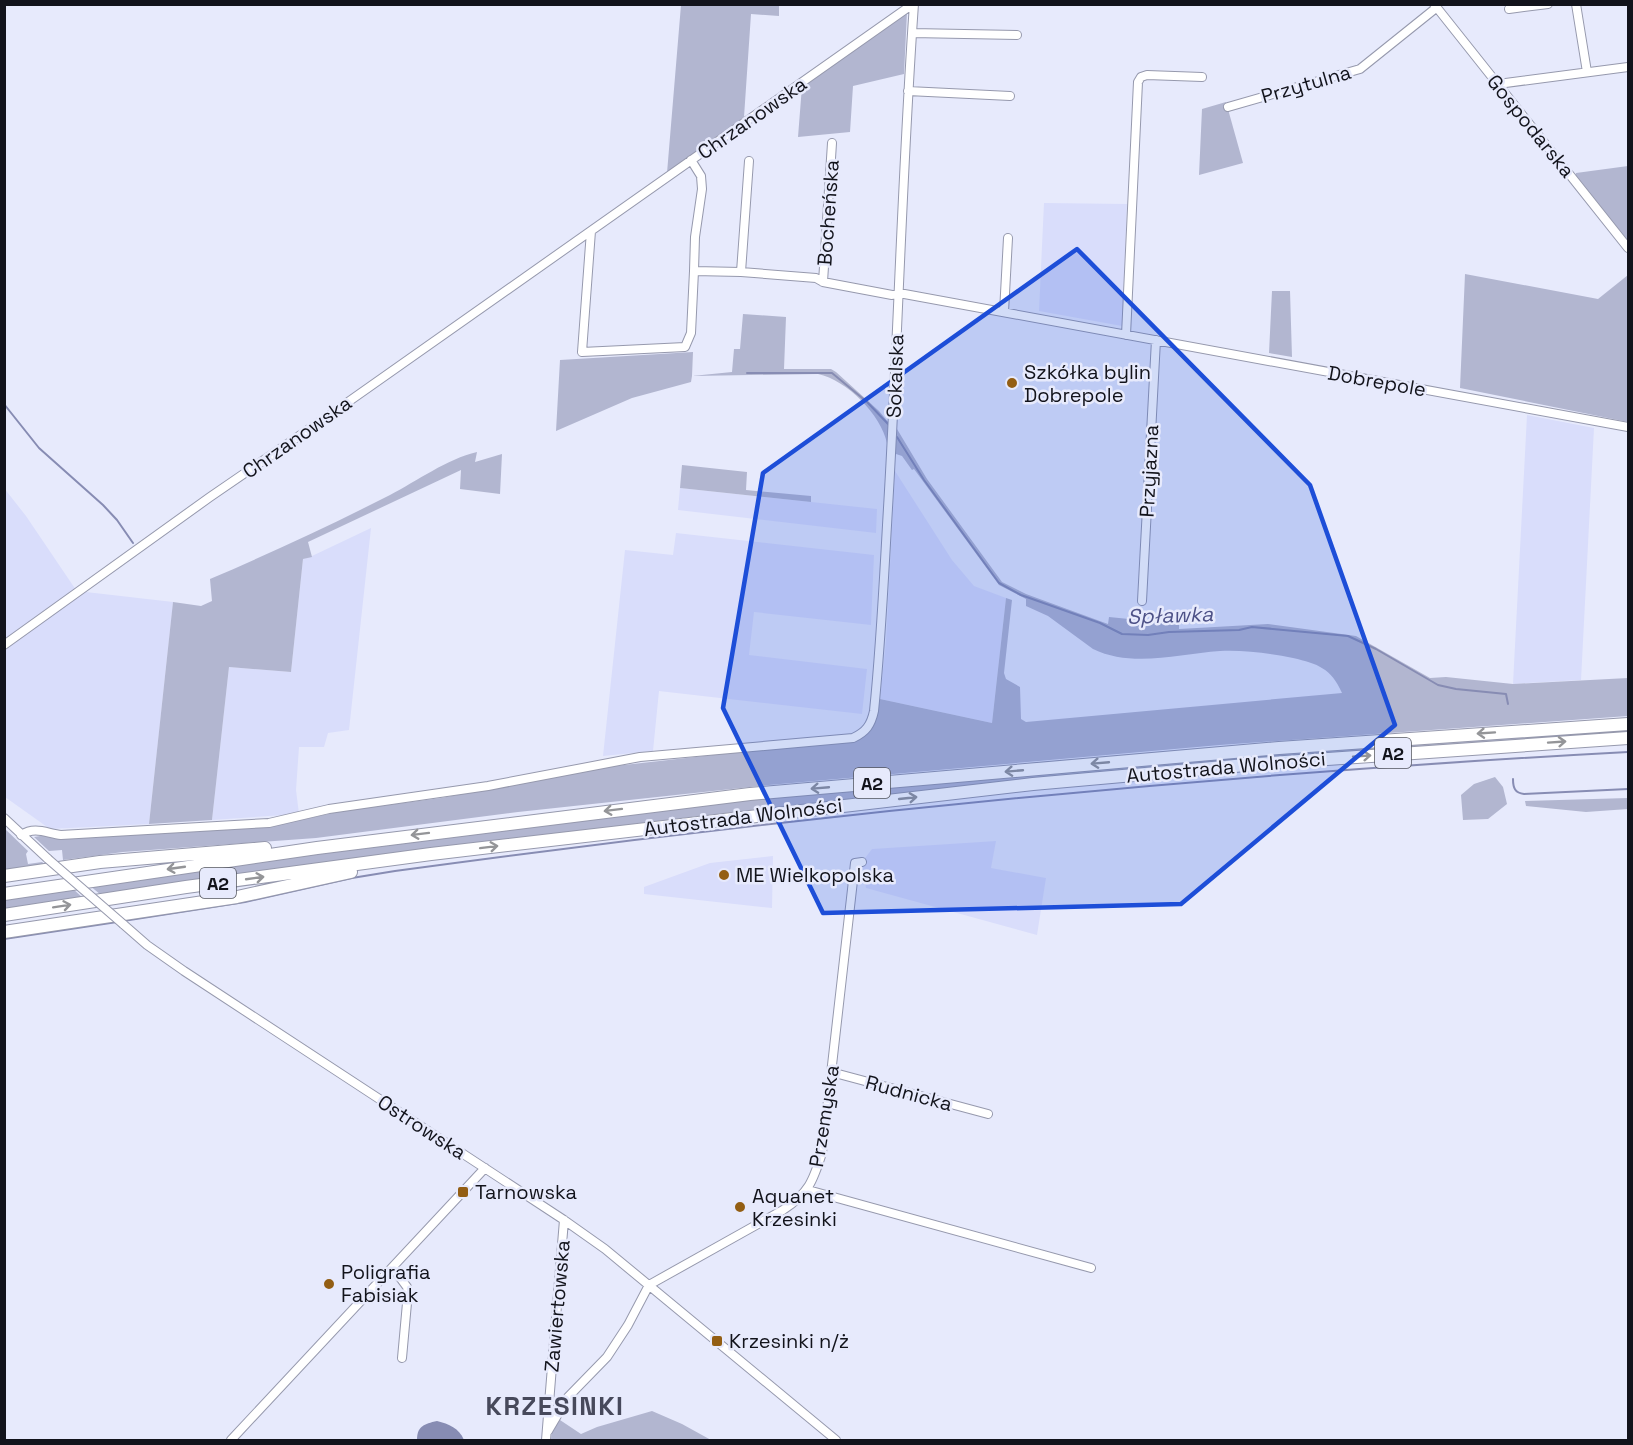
<svg xmlns="http://www.w3.org/2000/svg" width="1633" height="1445" font-family="'Space Grotesk',sans-serif">
<style>
.built{fill:#d9ddfb}
.green{fill:#b2b6d0}
.water{fill:#878cb3}
.lines{fill:none;stroke-linecap:round;stroke-linejoin:round}
.stream{stroke:#878cb3;stroke-width:2}
.minor-casing{stroke:#9699ad;stroke-width:10}
.highway-casing{stroke:#9699ad;stroke-width:14}
.minor{stroke:#fff;stroke-width:8}
.highway{stroke:#fff;stroke-width:12}
.minor-bridge-casing{stroke:#9699ad;stroke-width:10;stroke-linecap:butt}
.minor-bridge{stroke:#fff;stroke-width:8}
.oneway{stroke:#949598}
.marked{fill:#1d4ed8;fill-opacity:0.2;stroke:#1d4ed8;stroke-width:4.5;stroke-linejoin:round}
.poi-dot{fill:#935e13;stroke:#e7eafc;stroke-width:2}
.labels{text-anchor:middle;dominant-baseline:central;stroke-width:5;stroke-linejoin:round;paint-order:stroke}
.shield{fill:#e7eafc;stroke:#52545e;stroke-width:1.5}
.shield-label{font-size:18px;font-weight:bold;fill:#12131b}
.street-label{font-size:20px;fill:#12131b;stroke:#e7eafc}
.poi-label{font-size:20px;fill:#12131b;stroke:#e7eafc;text-anchor:start}
.water-label{font-size:21px;font-style:italic;fill:#4d5187;stroke:#e7eafc}
.district-label{font-size:26px;font-weight:bold;letter-spacing:1.5px;fill:#47495b;stroke:#e7eafc}
</style>
<rect width="100%" height="100%" fill="#e7eafc"/>
<path class="built" d="M1044,203L1127,204L1122,326L1039,311Z
M1527,415L1594,428L1581,680L1513,684Z
M895,471L952,560L974,586L1006,598L992,723L880,699L886,641Z
M4,488L26,516L76,590L5,640Z
M680,488L877,509L876,533L678,510Z
M371,528L349,730L328,733L324,747H299L296,790L299,814L212,820L229,667L291,672L303,559L312,556Z
M676,533L874,555L871,625L754,612L749,655L867,669L862,714L659,691L653,751L603,756L625,550L673,555Z
M86,592L173,602L149,824L50,829L5,797V648Z
M996,841L991,868L1046,878L1037,935L866,888L862,862L872,849Z
M773,856L772,908L644,894V887L710,863Z"/>
<path class="green" d="M681,5H779V16L751,14L744,117L667,173Z
M907,12L904,74L853,86L850,132L798,137L802,86Z
M1226,102L1243,163L1199,175L1202,109Z
M1628,166V243L1575,177L1576,173Z
M1465,274L1598,299L1628,275V422L1460,388Z
M1272,291H1290L1292,357L1269,353Z
M743,314L786,317L784,369H831L836,372L879,411L889,423L887,443C881,415 847,380 818,374L692,376L691,382L632,398L556,431L560,360L693,352L692,376L732,372L734,349H740Z
M897,429L927,479L1002,582L1026,594L1108,624L1109,617L1179,624V629L1268,624L1356,636L1430,678L1446,677L1513,684L1628,678V716L1220,745L769,785L518,812L316,838L123,852L63,860L62,850L49,851L34,837L40,836V834L57,838H88L277,825L342,811L441,798L606,767L857,739C874,731 876,717 880,699L992,723L1006,598L1012,600L1004,673L1006,679L1020,687L1021,719L1026,722L1342,693C1331,668 1318,664 1293,658C1269,653 1244,650 1220,651C1179,654 1132,668 1093,649L1048,616L1026,606V599L999,585L914,469L912,470L902,456L896,454L895,450Z
M477,452L475,462L502,454L500,494L460,489L461,470L308,542L312,557L303,559L291,672L229,667L212,820L149,824L173,602L201,606L212,601L210,579C271,553 331,525 390,495C417,481 447,459 477,452Z
M682,465L747,472L746,490L811,496V502L680,488Z
M1628,729V733C1415,746 1202,762 990,784C692,814 396,854 101,895L89,885L236,864L737,800L1287,752Z
M1495,777L1503,787L1507,804L1488,819L1463,820L1461,795L1474,784Z
M1628,798V809L1586,812L1526,806L1525,801Z
M4,828L28,851L26,854L28,864L42,862L46,865L5,872Z
M72,888L83,898L5,910V898Z
M652,1411L682,1424L711,1440H551L552,1430L560,1420L581,1434L597,1427Z"/>
<path class="water" d="M437,1421C449,1424 459,1428 464,1440H417C417,1426 424,1424 437,1421Z"/>
<g class="lines">
<path class="stream" d="M747,373H832L867,402L889,425
M4,404L39,448L103,505L117,520L133,543
M897,437L924,480L999,583L1021,595L1100,623L1122,634L1148,635L1169,632L1239,630L1252,627L1348,636L1376,649L1438,685L1456,689L1506,694L1508,704
M1513,779C1513,788 1515,793 1524,794L1628,789
M123,921L245,902L352,878L395,871C804,815 1216,774 1628,752
M4,939L117,922"/>
<defs>
<path id="minor" d="M1434,4L1628,248
M1576,4L1587,72
M1509,9L1548,4
M912,33L1017,35
M1498,84L1628,67
M908,91L1010,96
M1228,107L1360,69L1436,8
M691,160L701,176L702,189L695,237L694,271
M749,161L741,272L816,278L823,282L892,295L899,293L1628,427
M591,231L582,352L685,347L691,333L694,271L741,272
M823,282L832,143
M1004,312L1008,238
M1126,335L1138,82L1141,77L1147,75L1202,77
M1142,601L1156,340
M4,645L210,497L331,414L913,4
M4,818L48,859
M21,835C35,826 46,833 61,835L269,823L329,809L488,786L640,757L853,738C866,732 871,725 874,711C881,644 884,576 888,508C898,340 902,172 914,4
M123,924L147,945L184,971L564,1220L605,1249L836,1440
M831,1072L988,1114
M808,1190L1091,1268
M393,1268L407,1287L408,1292L402,1358
M548,1431L568,1397L607,1357L628,1325L649,1285L783,1210C809,1193 813,1181 822,1153L855,863L862,862
M231,1440L485,1168
M546,1440L564,1220"/>
<path id="highway" d="M4,876L100,862L265,848
M4,894L317,848L750,794L1279,748L1628,724
M4,915L186,887L431,854L1033,784L1257,764L1628,738
M4,932L237,897L351,872"/>
</defs>
<use href="#minor" class="minor-casing"/>
<use href="#highway" class="highway-casing"/>
<use href="#minor" class="minor"/>
<use href="#highway" class="highway"/>
<defs>
<path id="minor-bridge" d="M48,859L123,924"/>
</defs>
<use href="#minor-bridge" class="minor-bridge-casing"/>
<use href="#minor-bridge" class="minor-bridge"/>
</g>
<defs><path id="oneway-shaft" d="M-6 0H5M1.5-3L5.5 0L1.5 3" fill="none" stroke-width="1.6" stroke-linecap="round" stroke-linejoin="round" transform="scale(1.5)"/></defs>
<g class="oneway">
<use href="#oneway-shaft" transform="translate(1486 733) rotate(176)"/>
<use href="#oneway-shaft" transform="translate(1557 742) rotate(-4)"/>
<use href="#oneway-shaft" transform="translate(1362 756) rotate(-4)"/>
<use href="#oneway-shaft" transform="translate(1100 763) rotate(175)"/>
<use href="#oneway-shaft" transform="translate(1014 771) rotate(175)"/>
<use href="#oneway-shaft" transform="translate(820 788) rotate(175)"/>
<use href="#oneway-shaft" transform="translate(908 798) rotate(-6)"/>
<use href="#oneway-shaft" transform="translate(613 810) rotate(173)"/>
<use href="#oneway-shaft" transform="translate(420 834) rotate(173)"/>
<use href="#oneway-shaft" transform="translate(489 847) rotate(-7)"/>
<use href="#oneway-shaft" transform="translate(176 868) rotate(172)"/>
<use href="#oneway-shaft" transform="translate(255 878) rotate(-8)"/>
<use href="#oneway-shaft" transform="translate(62 906) rotate(-9)"/>
</g>
<path class="marked" d="M1077,249L1310,485L1395,725L1181,904L823,913L723,708L763,473Z"/>
<g class="poi-dot">
<circle cx="1012" cy="383" r="6"/>
<circle cx="724" cy="875" r="6"/>
<rect x="457" y="1186" width="12" height="12" rx="3"/>
<circle cx="740" cy="1207" r="6"/>
<circle cx="329" cy="1284" r="6"/>
<rect x="711" y="1335" width="12" height="12" rx="3"/>
</g>
<g class="labels">
<g class="shield">
<rect x="1375" y="738" width="36" height="30" rx="4.5"/>
<rect x="854" y="768" width="36" height="30" rx="4.5"/>
<rect x="200" y="868" width="36" height="30" rx="4.5"/>
</g>
<g class="shield-label">
<text x="1393" y="753">A2</text>
<text x="872" y="783">A2</text>
<text x="218" y="883">A2</text>
</g>
<g class="street-label">
<text transform="translate(1306 84) rotate(-16)">Przytulna</text>
<text transform="translate(752 118) rotate(-35)">Chrzanowska</text>
<text transform="translate(1531 126) rotate(51)">Gospodarska</text>
<text transform="translate(828 213) rotate(-86)">Bocheńska</text>
<text transform="translate(895 376) rotate(-88)">Sokalska</text>
<text transform="translate(1377 381) rotate(10)">Dobrepole</text>
<text transform="translate(297 437) rotate(-35)">Chrzanowska</text>
<text transform="translate(1149 471) rotate(-87)">Przyjazna</text>
<text transform="translate(1226 767) rotate(-5)">Autostrada Wolności</text>
<text transform="translate(743 817) rotate(-7)">Autostrada Wolności</text>
<text transform="translate(909 1093) rotate(15)">Rudnicka</text>
<text transform="translate(824 1116) rotate(-81)">Przemyska</text>
<text transform="translate(422 1127) rotate(33)">Ostrowska</text>
<text transform="translate(557 1306) rotate(-85)">Zawiertowska</text>
</g>
<g class="poi-label">
<text x="1024" y="372">Szkółka bylin<tspan x="1024" dy="23">Dobrepole</tspan></text>
<text x="736" y="875">ME Wielkopolska</text>
<text x="475" y="1192">Tarnowska</text>
<text x="752" y="1196">Aquanet<tspan x="752" dy="23">Krzesinki</tspan></text>
<text x="341" y="1272">Poligrafia<tspan x="341" dy="23">Fabisiak</tspan></text>
<text x="729" y="1341">Krzesinki n/ż</text>
</g>
<g class="water-label">
<text transform="translate(1170 615) rotate(-2)">Spławka</text>
</g>
<g class="district-label">
<text x="555" y="1406">KRZESINKI</text>
</g>
</g>
<rect width="1633" height="1445" fill="none" stroke="#12131b" stroke-width="12"/>
</svg>
